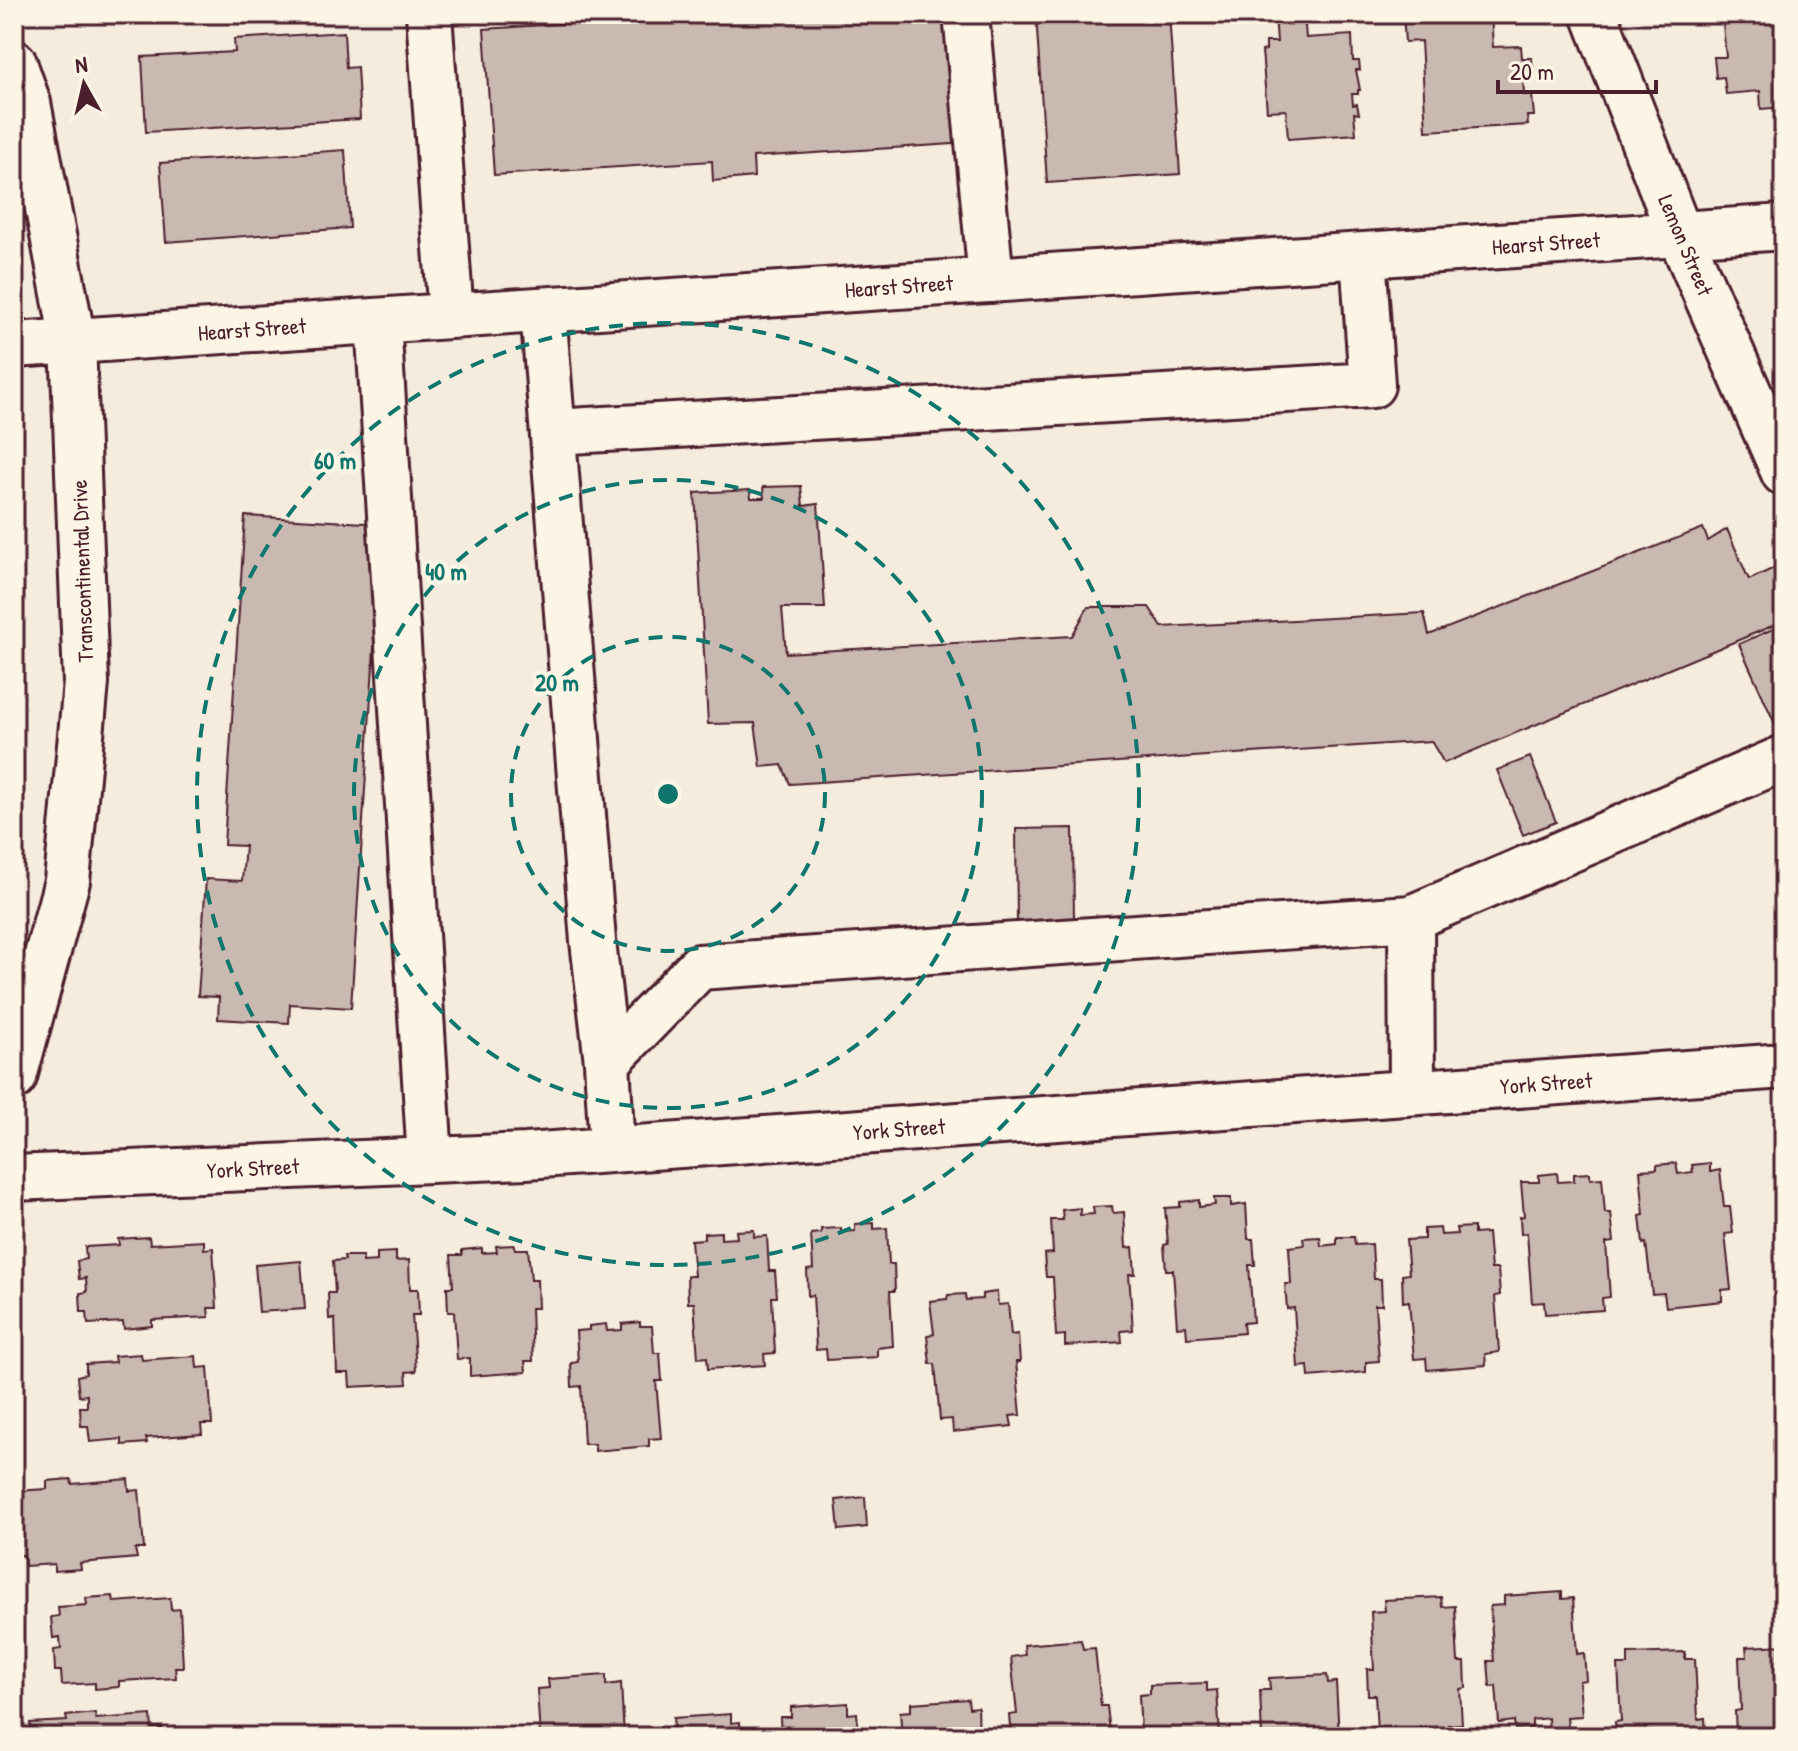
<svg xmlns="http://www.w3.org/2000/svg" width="1798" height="1751" font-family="'Patrick Hand',sans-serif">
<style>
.building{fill:#cab9b1;stroke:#4a1f2b;stroke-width:2}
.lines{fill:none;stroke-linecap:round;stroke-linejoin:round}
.minor-casing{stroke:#4a1f2b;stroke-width:50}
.minor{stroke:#fcf5e5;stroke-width:44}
.ring{fill:none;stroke:#0f766e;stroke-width:4;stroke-dasharray:14 10}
.labels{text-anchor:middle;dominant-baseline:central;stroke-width:8;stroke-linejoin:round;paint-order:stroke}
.street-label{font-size:22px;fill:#4a1f2b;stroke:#fcf5e5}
.centre{fill:#0f766e;stroke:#fcf5e5;stroke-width:4}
.ring-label{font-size:24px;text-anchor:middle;font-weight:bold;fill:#0f766e;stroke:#fcf5e5;stroke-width:8;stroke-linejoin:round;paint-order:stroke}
</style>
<rect width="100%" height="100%" fill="#f5ecde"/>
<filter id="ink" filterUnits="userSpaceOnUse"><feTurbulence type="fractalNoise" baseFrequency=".0125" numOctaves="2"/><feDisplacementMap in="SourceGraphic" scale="16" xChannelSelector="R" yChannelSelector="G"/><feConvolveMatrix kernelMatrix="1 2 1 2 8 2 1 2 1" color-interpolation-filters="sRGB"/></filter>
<g filter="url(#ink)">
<path class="building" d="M706,14H959L968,143L753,157L754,177L713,181L712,161L494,175L484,29Z
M1036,14H1169L1180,174L1047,183Z
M1275,14H1304L1306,38L1352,35L1353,61H1359L1360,70H1356L1360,90H1358V94H1352L1353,105L1357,104L1359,114L1354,113L1356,134L1288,139L1286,110L1267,111L1262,51L1266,50V42H1277Z
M1403,14H1491L1493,47L1521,46L1522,58H1532L1533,76H1523L1524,95H1532L1534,116H1527L1528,125L1426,131L1421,41L1405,42Z
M1722,14H1784V107L1761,109L1760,91L1726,94L1724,77L1716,78L1714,57H1726Z
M344,32L346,68L357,67L360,119L146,132L142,57L235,52L234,39Z
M345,150L350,228L166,242L160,163Z
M801,486L803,506L818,504L825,608H782L786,653L1072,636L1088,607H1149L1162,627L1424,613L1429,635L1703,528L1708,541L1727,529L1749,580L1774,568L1784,598V621L1444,763L1431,741L790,784L782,765L761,767L755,723L708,724L695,493L750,490L751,498H764L763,487Z
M245,516L382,524L351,1008L290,1004L289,1023L218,1019L219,997L198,996L206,879L242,881L245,846L224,845Z
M1784,624V736L1781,737L1739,644Z
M1530,757L1556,822L1523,835L1497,770Z
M1073,828L1074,921L1017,922L1016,829Z
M1676,1163L1678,1174L1693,1172L1692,1165L1710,1163V1172L1720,1170L1724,1207H1730L1733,1233L1725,1234L1731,1289L1722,1290V1301L1666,1307L1664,1293L1652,1294L1646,1243L1643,1244L1640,1216L1644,1215L1640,1170L1657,1169V1165Z
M1557,1173L1558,1182L1574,1181V1174L1590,1173V1179L1602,1178L1605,1213H1611L1614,1242L1606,1243L1610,1297L1602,1298L1603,1310L1545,1314L1544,1302L1532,1303L1527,1233L1521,1234L1520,1217L1524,1216L1521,1182H1539V1175Z
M1214,1198H1231V1206L1246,1204L1248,1239H1253L1255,1265H1249L1253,1322L1243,1323L1244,1333L1187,1338L1186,1326L1177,1327L1173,1270H1166L1164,1245L1168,1244L1165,1208L1180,1207V1202L1199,1200V1207L1215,1205Z
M1112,1206L1113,1213L1124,1212L1126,1248L1133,1247L1135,1274H1129L1133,1330L1121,1331L1122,1342L1065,1346V1335L1056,1336L1053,1277H1046L1044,1254L1053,1253L1051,1220H1063L1062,1210L1080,1208V1215L1094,1214L1093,1207Z
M874,1223V1229L887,1228L889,1264H894L895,1291H890L893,1346L877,1348V1357L827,1360L826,1349L816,1350L813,1295L808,1296L807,1270L813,1269L811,1234L821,1233V1229L841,1228V1232L855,1231V1224Z
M1474,1227V1234L1488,1233L1491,1269H1498L1500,1295L1495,1296L1499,1352L1485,1354L1486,1365L1427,1370L1426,1358L1414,1359L1409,1301L1403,1302L1402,1275L1409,1274L1406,1240L1424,1239V1229L1440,1228L1441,1235L1457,1234L1456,1228Z
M754,1230V1237L767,1236L769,1271H775L777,1297H772L775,1353L764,1354L765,1365L708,1369L707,1357L698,1358L694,1303H688L687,1276H694L691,1240L704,1239V1233L721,1232V1239L737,1238L736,1231Z
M149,1237L150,1244L204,1241V1249L213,1248L217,1308H208L209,1317L152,1320V1326L124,1329L123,1322L88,1324L87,1312H81L80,1293L87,1292L86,1278L79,1279L77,1261L86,1259L85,1247L119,1245L118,1239Z
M1320,1237L1321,1246L1337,1244V1237H1354L1355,1245L1372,1244L1374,1279H1381L1382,1305H1375L1379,1361L1366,1362V1372L1309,1377L1308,1366L1298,1367L1294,1308L1287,1309L1285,1284H1291L1289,1247L1304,1245L1303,1238Z
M514,1245L515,1249H528L531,1280H537L538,1308H531L533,1361H525L526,1372L470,1376V1358L457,1359L454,1312H448L447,1287H453L451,1255H462V1250L482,1248V1253L497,1252L496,1246Z
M396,1252V1261L409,1260L410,1289H418L419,1315H412L416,1371L406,1372L407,1384L350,1387L349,1373H337L335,1319H329L328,1293H335L333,1261L345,1260L344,1256H363V1262L377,1261V1253Z
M301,1261L305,1309L259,1312L255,1265Z
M997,1292L998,1305L1008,1304L1011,1335L1018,1334L1020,1362H1016L1021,1415L1010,1416L1012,1426L953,1432L952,1419L940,1420L935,1364H930L927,1335L934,1334L930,1301L947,1299L948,1295L965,1294L966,1300L982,1299V1294Z
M640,1322V1326H652L654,1353H660L662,1381H656L661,1438L649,1439V1446L595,1451V1444H584L581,1386L572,1387L571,1363L578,1362L576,1331L589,1330V1326L606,1324L607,1331L622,1330V1324Z
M141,1354L142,1360L196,1356L197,1368L208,1367L212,1424H201L202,1434L146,1438L147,1443L122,1445V1439L90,1442L88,1426H81L80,1407H87V1395L79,1396L77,1376L86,1374V1364L115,1362L114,1356Z
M71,1479L72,1484L128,1479L129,1491L139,1490L144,1549H135L137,1558L80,1563L81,1569L54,1571V1564L25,1566L24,1555L16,1556L15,1535L21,1534L20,1521L14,1522V1502H17L16,1491L47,1489V1481Z
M865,1497L867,1527L839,1530L836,1500Z
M1562,1592V1599L1573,1598L1577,1654L1584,1653L1586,1680L1579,1681L1582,1716L1567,1717L1568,1728L1549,1730L1548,1718L1532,1720V1728L1515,1729L1514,1721L1499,1723L1496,1686L1490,1687L1488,1661H1494L1490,1606L1504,1605V1596Z
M113,1596L114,1602L170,1598L171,1610L180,1609L183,1667H175L176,1678L119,1681V1687L95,1689V1683L62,1685L61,1671H55L54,1650L61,1649L60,1637L53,1638L51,1617L59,1616L58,1607L87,1605L86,1598Z
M1441,1597L1442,1607L1455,1606L1458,1662H1465L1466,1688L1460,1689L1462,1724L1448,1725L1449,1735L1429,1737V1728L1413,1729V1737H1396V1731L1377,1732L1375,1695H1368L1367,1669H1374L1371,1612L1385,1611L1384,1600Z
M1081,1640L1083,1649L1095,1648L1101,1706H1107L1110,1732L1102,1733L1103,1737H1011L1009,1715L1017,1714L1011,1657L1025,1655L1024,1645Z
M1784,1645V1737H1736L1735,1711L1741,1710L1739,1657H1747L1746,1647Z
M1685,1652V1659H1695L1698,1719L1705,1718L1706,1737H1616L1615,1722L1621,1721L1618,1665H1628V1654Z
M606,1675V1685L621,1683L624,1737H540L537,1689L549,1688L548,1679Z
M1327,1675L1328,1683L1336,1682L1339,1737H1262L1260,1690H1270L1269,1678Z
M1207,1683V1691L1217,1690L1220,1737H1141L1139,1695L1150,1694V1685Z
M968,1699L969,1708L978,1707L979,1737H902L900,1712L911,1711V1703Z
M848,1703V1714L857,1713L859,1737H781L780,1717H791V1707Z
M95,1713L96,1719L151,1715L152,1728H162V1737H31L30,1723L67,1721L66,1716Z
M731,1714V1723L740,1722L741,1737H664L663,1728L674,1727L673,1718Z"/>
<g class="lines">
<defs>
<path id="minor" d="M429,14L451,316
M966,14L991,280
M1594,14L1680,235L1784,473
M14,63L28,103L73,341L86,683L67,881L14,1077
M543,310L593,941L607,1062
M378,321L430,1160
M14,345L1784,227
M553,432L1372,385L1363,255
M1411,918L1412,1092
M612,1150L607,1062L699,967L1411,918L1784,758
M14,1178L526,1156L1784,1066"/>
</defs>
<use href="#minor" class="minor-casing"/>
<use href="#minor" class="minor"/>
</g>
</g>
<g class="ring">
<circle cx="668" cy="794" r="157"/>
<circle cx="668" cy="794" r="314"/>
<circle cx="668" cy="794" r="471"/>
</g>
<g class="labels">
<g class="street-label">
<text transform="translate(1546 243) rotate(-4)">Hearst Street</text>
<text transform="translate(1686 245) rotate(67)">Lemon Street</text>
<text transform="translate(899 286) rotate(-4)">Hearst Street</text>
<text transform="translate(252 329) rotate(-4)">Hearst Street</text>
<text transform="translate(82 571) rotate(-92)">Transcontinental Drive</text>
<text transform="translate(1546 1083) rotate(-4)">York Street</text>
<text transform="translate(899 1129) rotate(-4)">York Street</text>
<text transform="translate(253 1168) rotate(-3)">York Street</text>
</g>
</g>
<circle cx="668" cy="794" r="12" class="centre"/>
<g class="ring-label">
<text x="335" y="469">60 m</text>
<text x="446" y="580">40 m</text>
<text x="557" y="691">20 m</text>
</g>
<rect width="1798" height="1751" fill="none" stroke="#fcf5e5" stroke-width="48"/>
<rect x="24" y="24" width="1750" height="1703" fill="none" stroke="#4a1f2b" stroke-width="3" filter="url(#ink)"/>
<g transform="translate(84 84) rotate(352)" stroke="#fcf5e5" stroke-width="6" paint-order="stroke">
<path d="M0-6L14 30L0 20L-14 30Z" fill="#4a1f2b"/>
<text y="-12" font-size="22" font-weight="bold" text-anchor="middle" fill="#4a1f2b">N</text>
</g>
<path d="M1498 80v12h158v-12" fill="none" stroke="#4a1f2b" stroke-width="4"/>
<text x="1510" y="80" font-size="24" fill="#4a1f2b" stroke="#fcf5e5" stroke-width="6" paint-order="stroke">20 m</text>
</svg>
